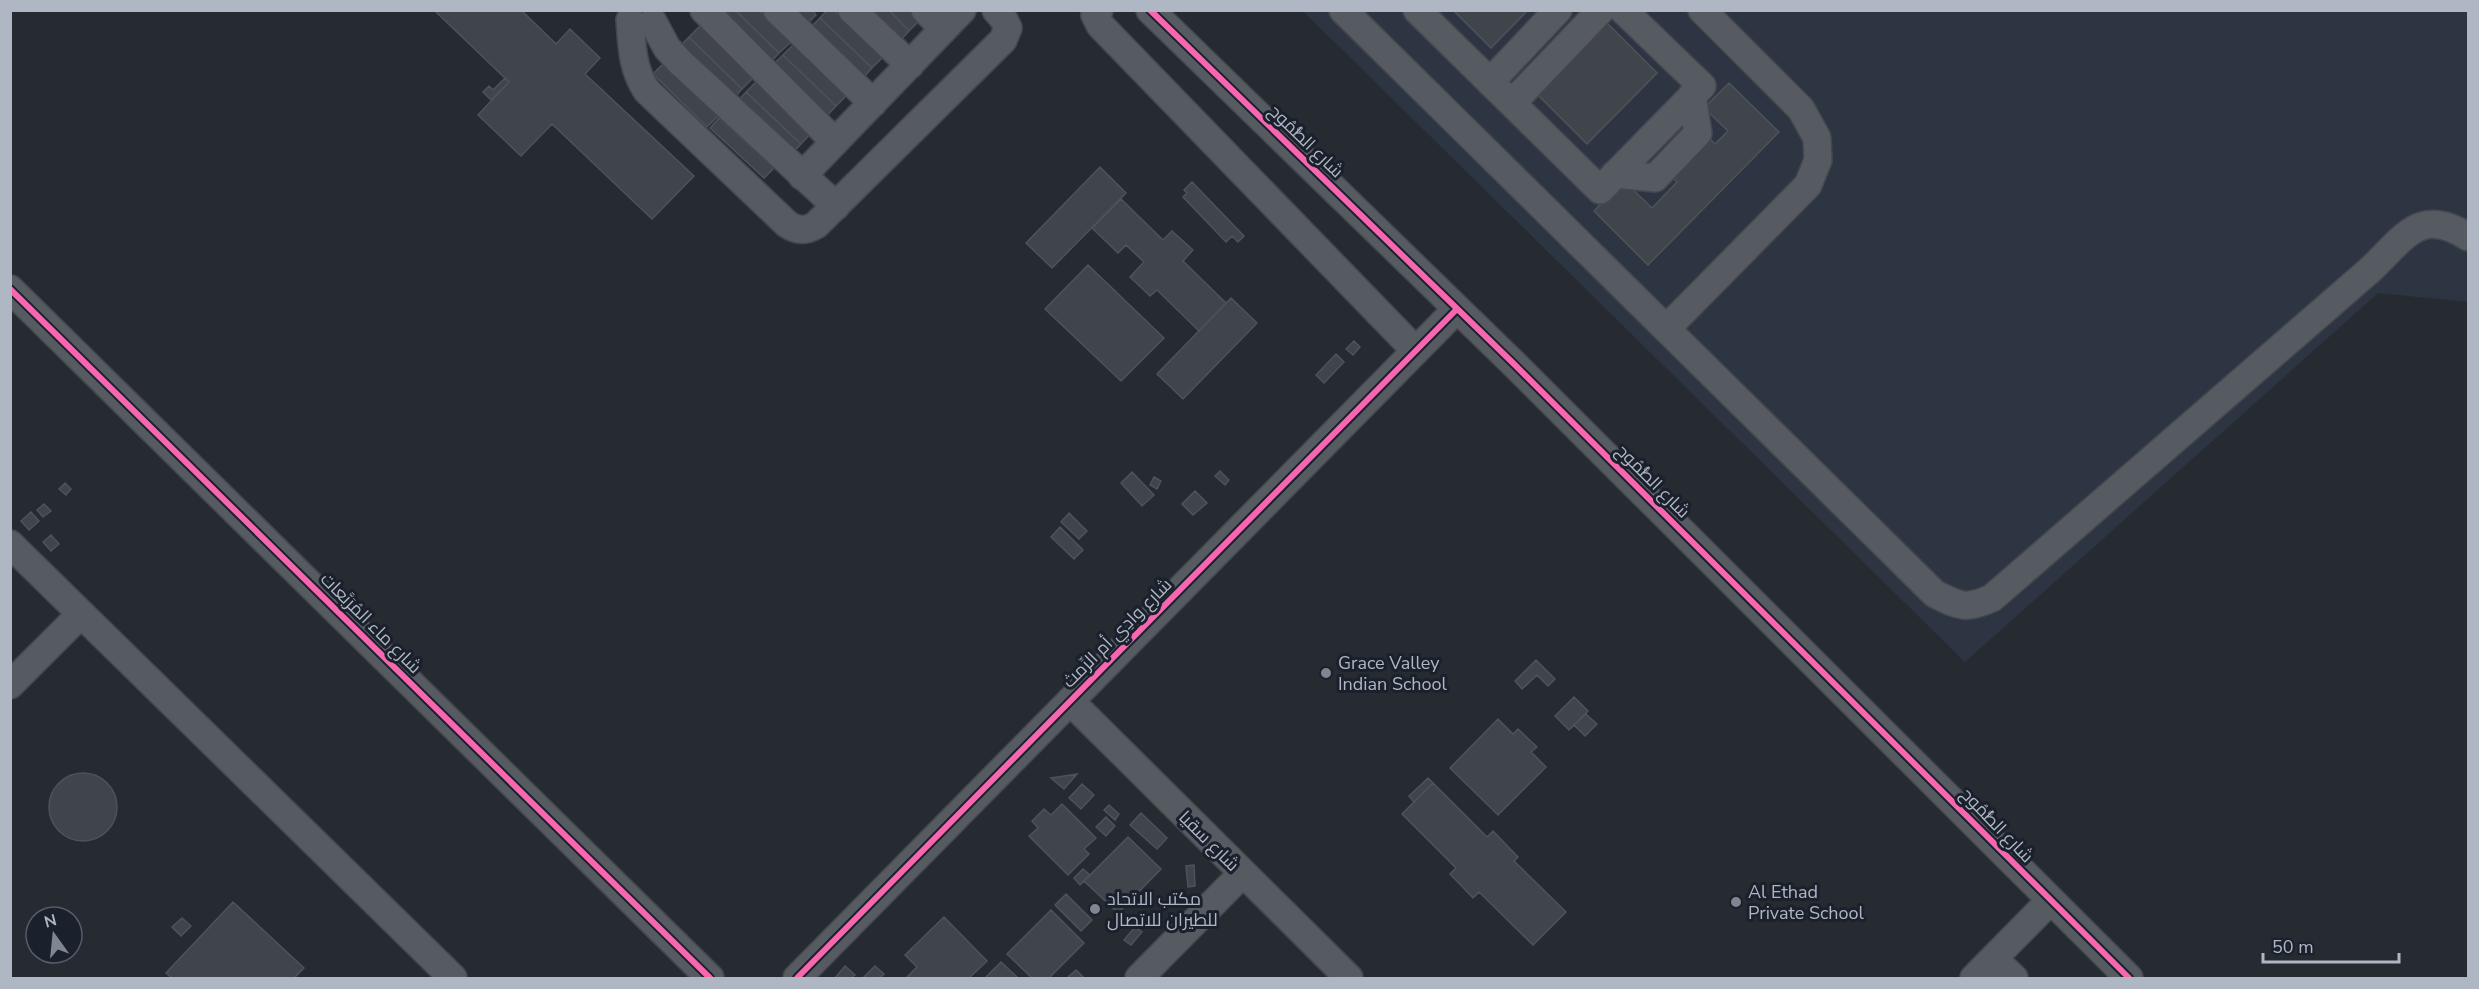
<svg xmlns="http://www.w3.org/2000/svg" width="2479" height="989" font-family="'Nunito Sans',Cairo,sans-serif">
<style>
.airport{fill:#2e3542}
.building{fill:#40444b;stroke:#4e525a;stroke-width:1.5}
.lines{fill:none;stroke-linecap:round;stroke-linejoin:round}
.minor-casing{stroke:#44474d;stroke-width:30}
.minor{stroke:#565a61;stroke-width:27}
.cycleway-casing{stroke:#1a212c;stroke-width:10}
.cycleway{stroke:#f766af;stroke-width:6}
.poi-dot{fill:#7f8691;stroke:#1a212c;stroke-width:2}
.labels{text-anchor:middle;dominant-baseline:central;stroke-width:6;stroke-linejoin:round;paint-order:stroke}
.street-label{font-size:18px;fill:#afb7c4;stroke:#1a212c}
.poi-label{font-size:18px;fill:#afb7c4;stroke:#1a212c;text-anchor:start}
</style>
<rect width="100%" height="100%" fill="#262b32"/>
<path class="airport" d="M1303,11H2468V302L2378,293L1965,662Z"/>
<path class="building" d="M434,10H521L556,44L570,29L600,58L585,74L694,176L652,219L552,124L521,156L478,115L509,82Z
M715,10H735L779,53L769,64Z
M735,10H759L791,42L779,53Z
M787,10H812L816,15L804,27Z
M827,10H834L883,57L872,68L820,18Z
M868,10H889L909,31L900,41Z
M889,10H910L920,20L909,31Z
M1453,10H1528L1491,48Z
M820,18L872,68L862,79L809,29Z
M1607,23L1657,73L1587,144L1537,94Z
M700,26L753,78L742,89L689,37Z
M689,37L742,89L732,100L678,48Z
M794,44L846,96L836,106L783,55Z
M783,55L836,106L825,118L772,66Z
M664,63L719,115L707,127L653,74Z
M505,78L509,82L491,100L483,92L489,86L493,90Z
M758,80L812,132L801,144L746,92Z
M1729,83L1779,132L1648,265L1594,211L1624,181L1652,208L1677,182L1672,177L1710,139L1715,144L1728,131L1704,108Z
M746,92L801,144L791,154L737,102Z
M719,118L774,168L764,178L710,128Z
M1100,167L1126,193L1052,268L1026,243Z
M1192,182L1244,236L1238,242L1232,236L1226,242L1183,197L1187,193L1184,190Z
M1121,199L1163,240L1172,231L1193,250L1183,261L1226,303L1199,331L1157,290L1150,296L1130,277L1144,262L1126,245L1118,253L1092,228Z
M1088,265L1164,338L1121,381L1045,309Z
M1231,298L1257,323L1183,399L1157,374Z
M1354,341L1360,347L1353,355L1346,349Z
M1336,354L1344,362L1324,383L1316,375Z
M1220,471L1229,480L1225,485L1215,476Z
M1132,472L1154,495L1142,506L1121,483Z
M1154,477L1161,481L1157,489L1150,485Z
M65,483L71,489L66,495L59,489Z
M1195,491L1207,503L1193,515L1182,504Z
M44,504L51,511L43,517L37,510Z
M31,512L39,521L29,530L21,521Z
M1069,513L1087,531L1079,539L1061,522Z
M1060,527L1083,550L1074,559L1051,537Z
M51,535L59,544L51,551L43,542Z
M1536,660L1555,679L1548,686L1537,675L1522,689L1515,681Z
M1574,697L1588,711L1569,730L1555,716Z
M1586,714L1597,724L1585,736L1574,725Z
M1498,719L1513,734L1518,729L1537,747L1531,752L1546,767L1498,815L1450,768Z
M49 807a34 34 0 1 1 68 0a34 34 0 1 1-68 0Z
M1077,774L1064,789L1051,778Z
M1428,778L1433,783L1414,802L1409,796Z
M1433,783L1487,837L1493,831L1518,857L1514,861L1566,912L1533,945L1479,892L1473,898L1450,874L1456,868L1402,814Z
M1082,784L1094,795L1081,809L1069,798Z
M1062,804L1096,838L1084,849L1089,854L1068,875L1029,836L1038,828L1032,821L1044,809L1051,815Z
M1109,805L1119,814L1115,820L1104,810Z
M1141,813L1167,838L1157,849L1130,825Z
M1106,817L1115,826L1106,836L1096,827Z
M1128,837L1161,869L1118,913L1084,881Z
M1194,865L1195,886L1188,887L1186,866Z
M1083,869L1090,875L1080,885L1074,878Z
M1066,894L1092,920L1081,931L1055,905Z
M233,902L304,968L294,978H172L166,973Z
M1051,910L1084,943L1049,978H1032L1007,954Z
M944,917L987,961L969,978H909L907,977L917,967L905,955Z
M182,918L191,926L181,936L172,927Z
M1135,927L1142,932L1131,945L1124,940Z
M1001,962L1018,978H985Z
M845,966L855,975L851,978H835Z
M875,966L884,974L880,978H863Z
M1076,970L1084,978H1067Z"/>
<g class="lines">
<defs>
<path id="minor" d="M704,10L835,142
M777,10L873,103
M852,10L910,65
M925,10L944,29
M1099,10L1095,15L1100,25L1415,350
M1150,10L1514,364L2129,978
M1343,10L1935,594C1959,606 1966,610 1992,598L2370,270C2405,237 2420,206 2468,237
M1417,10L1600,190L1702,86L1623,10
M630,20C632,46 632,69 647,91L787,224C797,231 806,231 816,225L1003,40L1008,28L1003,18L996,10
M653,22L667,48L680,62L836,206
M1490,82L1558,10
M1512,103L1601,10
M1615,174L1655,178L1698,133L1692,95
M802,176L962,10
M10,289L710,978
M1667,328L1808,185L1818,160L1817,138L1801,109L1702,10
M10,544L453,978
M10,685L81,614
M1070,701L1349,978
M1994,959L2014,978
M797,978L1457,309
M1139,978L1242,874
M1974,978L2050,901"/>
</defs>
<use href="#minor" class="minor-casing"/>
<use href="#minor" class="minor"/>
<defs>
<path id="cycleway" d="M1150,10L1514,364L2129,978
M10,289L710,978
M797,978L1457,309"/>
</defs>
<use href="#cycleway" class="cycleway-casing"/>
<use href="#cycleway" class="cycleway"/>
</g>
<g class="poi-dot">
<circle cx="1326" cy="673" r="6"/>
<circle cx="1736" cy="902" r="6"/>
<circle cx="1095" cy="909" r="6"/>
</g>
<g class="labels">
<g class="street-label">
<text transform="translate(1306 141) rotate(44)">شارع الطُّمُوح</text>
<text transform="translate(1653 481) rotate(45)">شارع الطُّمُوح</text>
<text transform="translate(371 623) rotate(45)">شارع ماء المُرَبَّعات</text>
<text transform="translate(1117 633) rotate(-45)">شارع وادِي أم الرِّمث</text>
<text transform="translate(1997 825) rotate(46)">شارع الطُّمُوح</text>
<text transform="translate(1209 841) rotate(45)">شارع سقيا</text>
</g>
<g class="poi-label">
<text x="1338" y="663">Grace Valley<tspan x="1338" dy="21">Indian School</tspan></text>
<text x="1748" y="892">Al Ethad<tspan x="1748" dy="21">Private School</tspan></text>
<text x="1107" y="899">مكتب الاتحاد<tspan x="1107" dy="21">للطيران للاتصال</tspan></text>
</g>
</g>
<rect width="2479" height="989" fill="none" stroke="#afb7c4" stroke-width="24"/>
<g transform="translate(54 935) rotate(345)"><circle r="28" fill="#1a212c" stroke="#565d69" stroke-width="1.5"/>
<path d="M0-4.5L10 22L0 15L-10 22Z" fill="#7f8691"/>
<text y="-9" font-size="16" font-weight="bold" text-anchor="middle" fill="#afb7c4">N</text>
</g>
<path d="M2263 953v9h136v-9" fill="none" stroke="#afb7c4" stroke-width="3"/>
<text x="2272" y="953" font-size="18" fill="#afb7c4" stroke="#1a212c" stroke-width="4.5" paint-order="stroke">50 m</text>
</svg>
